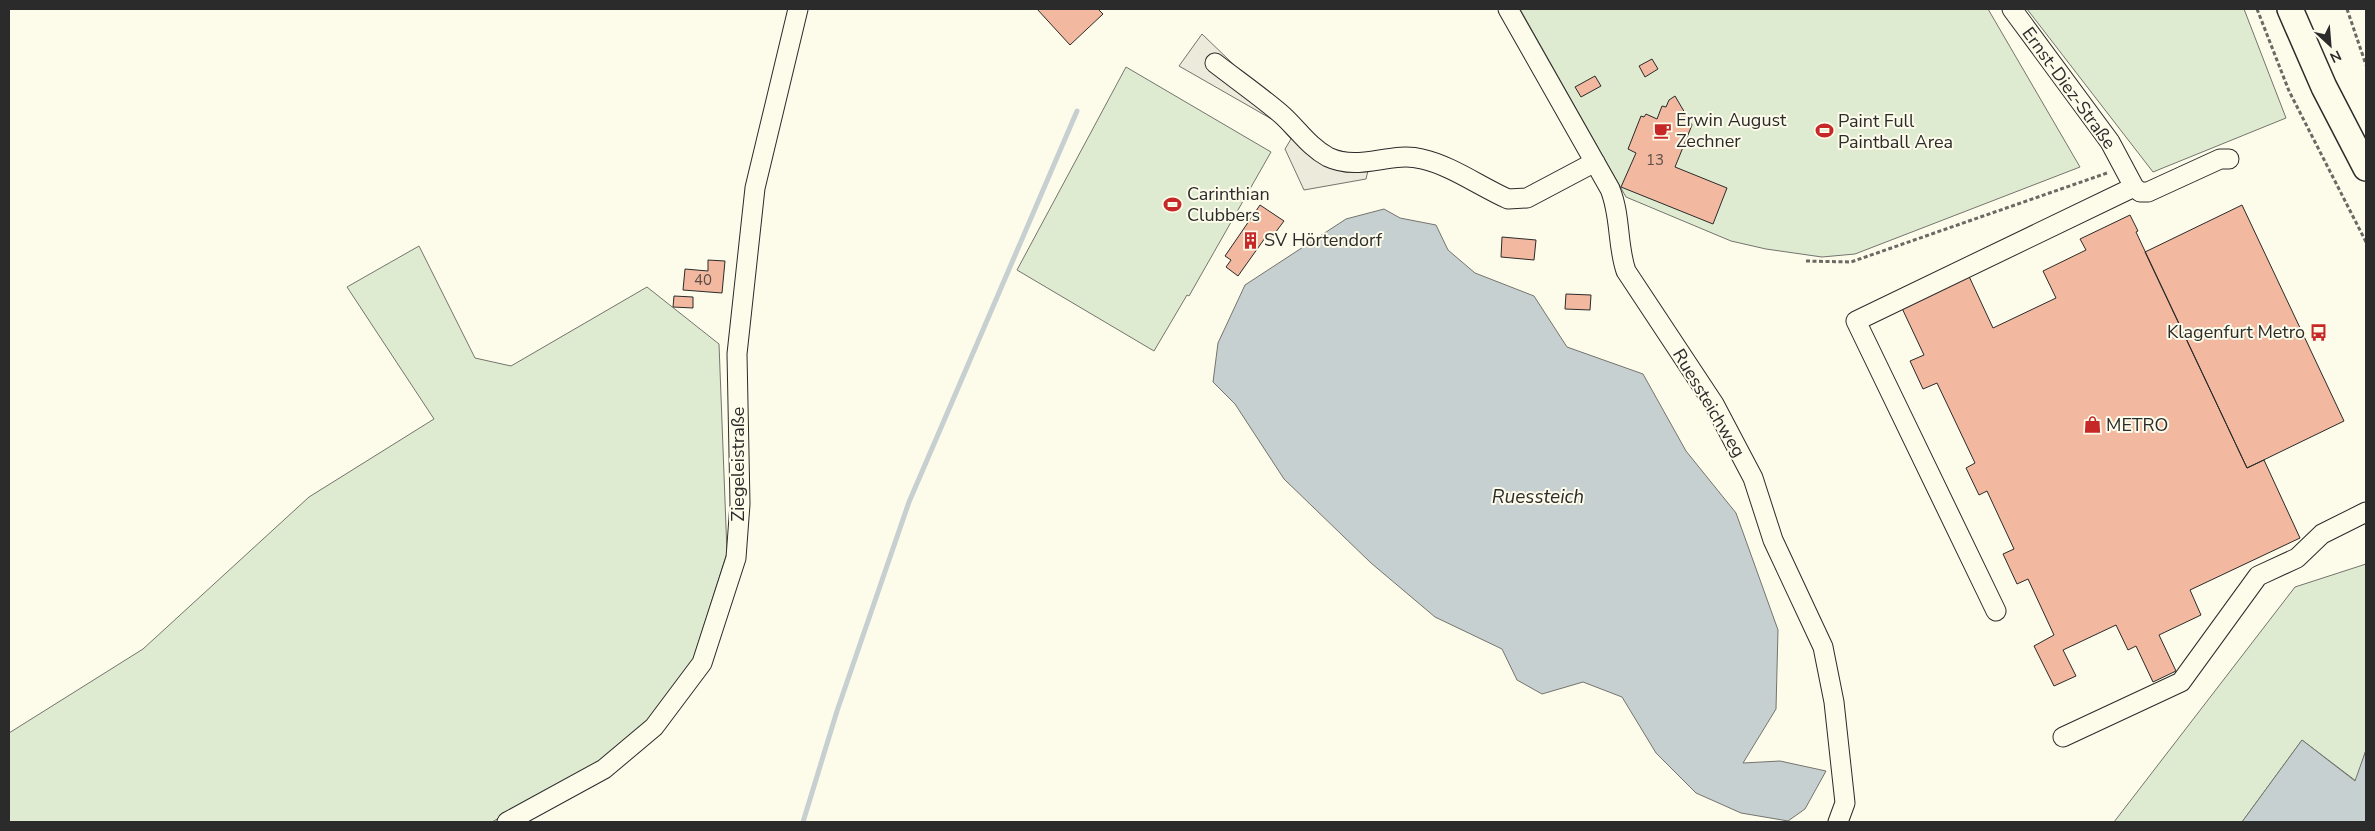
<svg xmlns="http://www.w3.org/2000/svg" width="2375" height="831" font-family="'Nunito Sans',sans-serif">
<style>
.green{fill:#deebd1;stroke:#74746e}
.parking{fill:#eceadb;stroke:#74746e}
.water{fill:#c7d0d0;stroke:#74746e}
.lines{fill:none;stroke-linecap:round;stroke-linejoin:round}
.stream{stroke:#c7d0d0;stroke-width:5}
.building{fill:#f2b8a0;stroke:#2b2b2b}
.minor-casing{stroke:#2b2b2b;stroke-width:21}
.major-casing{stroke:#2b2b2b;stroke-width:28}
.path{stroke:#6a6964;stroke-width:3;stroke-dasharray:4 2.5;stroke-linecap:butt}
.minor{stroke:#fdfbea;stroke-width:19}
.major{stroke:#fdfbea;stroke-width:25}
.labels{text-anchor:middle;dominant-baseline:central;stroke-width:4;stroke-linejoin:round;paint-order:stroke}
.number-label{font-size:15px;fill:#5d4e48}
.street-label{font-size:18px;fill:#2b2b2b;stroke:#fdfbea}
.poi-label{font-size:18px;fill:#2b2b2b;stroke:#fdfbea;text-anchor:start}
.water-label{font-size:19px;font-style:italic;fill:#2b2b2b;stroke:#fdfbea}
</style>
<rect width="100%" height="100%" fill="#fdfbea"/>
<path class="green" d="M1520,9H1988L2080,167L1855,254L1822,257L1766,249L1731,241L1626,197Z
M2027,9H2244L2286,118L2153,172Z
M1126,67L1271,152L1189,296L1187,295L1154,351L1017,270Z
M419,246L475,358L511,366L647,287L719,344L727,553L693,660L654,715L617,752L492,822H9V733L143,649L309,497L434,419L347,287Z
M2366,564V750L2356,781L2302,740L2242,822H2114L2295,587Z"/>
<path class="parking" d="M1202,34L1312,140L1324,147L1371,158L1366,179L1304,190L1285,149L1291,139L1275,121L1179,66Z"/>
<path class="water" d="M1384,209L1400,218L1436,225L1448,250L1475,273L1534,296L1567,347L1643,374L1686,451L1736,513L1778,630L1776,709L1743,763L1780,761L1826,771L1805,809L1788,821L1741,813L1696,793L1656,753L1622,697L1583,682L1542,694L1517,680L1502,649L1435,617L1371,563L1284,479L1235,404L1213,382L1218,343L1245,285L1346,219Z
M2302,740L2355,781L2366,750V822H2242Z"/>
<g class="lines">
<path class="stream" d="M803,822L837,711L909,502L1077,111"/>
</g>
<path class="building" d="M1037,9H1098L1103,14L1070,45Z
M1652,59L1658,69L1645,77L1639,66Z
M1595,76L1601,86L1581,97L1575,87Z
M1675,96L1692,125L1675,167L1727,188L1713,224L1621,187L1636,153L1628,149L1641,116L1644,117L1646,114L1657,119L1662,106L1666,107L1669,100Z
M1260,205L1284,221L1269,241L1265,238L1238,276L1226,267L1231,260L1225,256Z
M2242,205L2344,421L2247,468L2145,252Z
M2130,215L2138,231L2136,232L2247,468L2264,460L2300,538L2190,590L2201,615L2159,635L2176,671L2153,682L2136,646L2128,650L2116,625L2063,650L2076,676L2054,686L2034,646L2054,635L2028,579L2017,584L2003,554L2014,549L1987,491L1979,495L1966,468L1975,463L1937,383L1923,389L1910,361L1924,355L1900,304L1967,272L1993,328L2056,298L2043,271L2086,250L2080,239Z
M1502,237L1536,240L1534,260L1501,257Z
M708,260L725,261L722,293L683,290L685,269L708,271Z
M1566,294L1591,295L1590,310L1565,309Z
M674,296L693,297V308L673,307Z"/>
<g class="lines">
<defs>
<path id="minor" d="M1508,9L1610,189C1621,216 1617,245 1626,271L1714,404L1753,478L1773,540L1823,647L1834,702L1845,803L1838,822
M2012,9L2110,142L2134,187L2140,192H2148L2220,159H2229
M1215,63C1237,80 1260,96 1281,114C1297,128 1309,147 1328,157C1360,172 1390,151 1422,159C1450,165 1481,187 1508,199L1527,198L1595,162
M1996,611L1856,321L2134,187
M2063,737L2181,682L2258,576L2297,558L2322,534L2366,512
M507,822L604,769L654,727L702,663L736,558L740,504L737,354L755,188L798,9"/>
<path id="major" d="M2290,9L2324,87L2366,168"/>
</defs>
<use href="#minor" class="minor-casing"/>
<use href="#major" class="major-casing"/>
<path class="path" d="M2257,9L2289,91L2366,242
M2347,9L2366,65
M1806,261L1851,262L2107,173"/>
<use href="#minor" class="minor"/>
<use href="#major" class="major"/>
</g>
<defs>
<symbol id="cafe-bare" viewBox="-9 -9 18 18"><path d="M-5.5-4.5H6V0H3Q3 3.5 0 3.5H-2.5Q-5.5 3.5-5.5 0ZM3-3.2v2h1.7v-2ZM-6 4.5H4V6H-6Z" fill="#c62828" stroke="#fdfbea" stroke-width="2.5" paint-order="stroke"/></symbol>
<symbol id="stadium-bare" viewBox="-9 -9 18 18"><path d="M0-5a6.5 5 0 1 0 0 10a6.5 5 0 1 0 0-10ZM-3.5-1.8h7v3.6h-7Z" fill="#c62828" stroke="#fdfbea" stroke-width="2.5" paint-order="stroke"/></symbol>
<symbol id="building-bare" viewBox="-9 -9 18 18"><path d="M-4-6H4V6H1V3H-1V6H-4ZM-2.5-4.3h1.7v1.8h-1.7ZM.8-4.3h1.7v1.8H.8ZM-2.5-1h1.7V.8h-1.7ZM.8-1h1.7V.8H.8Z" fill="#c62828" stroke="#fdfbea" stroke-width="2.5" paint-order="stroke"/></symbol>
<symbol id="bus-bare" viewBox="-9 -9 18 18"><path d="M-5-6H5V4H4V6H2V4H-2V6H-4V4H-5ZM-3.5-4V0h7V-4ZM-3.5 1.2v1.5H-2V1.2ZM2 1.2v1.5H3.5V1.2Z" fill="#c62828" stroke="#fdfbea" stroke-width="2.5" paint-order="stroke"/></symbol>
<symbol id="shop-bare" viewBox="-9 -9 18 18"><path d="M-5-2.5h2.3a2.7 3.5 0 0 1 5.4 0H5L5.5 6h-11ZM-1.5-2.5h3a1.5 2.3 0 0 0-3 0Z" fill="#c62828" stroke="#fdfbea" stroke-width="2.5" paint-order="stroke"/></symbol>
</defs>
<g fill-rule="evenodd">
<use href="#cafe-bare" x="1650" y="118" width="25" height="25"/>
<use href="#stadium-bare" x="1812" y="118" width="25" height="25"/>
<use href="#stadium-bare" x="1160" y="192" width="25" height="25"/>
<use href="#building-bare" x="1238" y="228" width="25" height="25"/>
<use href="#bus-bare" x="2306" y="320" width="25" height="25"/>
<use href="#shop-bare" x="2080" y="412" width="25" height="25"/>
</g>
<g class="labels">
<g class="number-label">
<text x="1655" y="160">13</text>
<text x="703" y="280">40</text>
</g>
<g class="street-label">
<text transform="translate(2069 88) rotate(54)">Ernst-Diez-Straße</text>
<text transform="translate(1709 403) rotate(59)">Ruessteichweg</text>
<text transform="translate(738 464) rotate(-90)">Ziegeleistraße</text>
</g>
<g class="poi-label">
<text x="1676" y="120">Erwin August<tspan x="1676" dy="21">Zechner</tspan></text>
<text x="1838" y="121">Paint Full<tspan x="1838" dy="21">Paintball Area</tspan></text>
<text x="1187" y="194">Carinthian<tspan x="1187" dy="21">Clubbers</tspan></text>
<text x="1264" y="240">SV Hörtendorf</text>
<text x="2305" y="332" text-anchor="end">Klagenfurt Metro</text>
<text x="2106" y="425">METRO</text>
</g>
<g class="water-label">
<text x="1538" y="497">Ruessteich</text>
</g>
</g>
<rect width="2375" height="831" fill="none" stroke="#2b2b2b" stroke-width="20"/>
<g transform="translate(2330 45) rotate(154)" stroke="#fdfbea" stroke-width="4" paint-order="stroke">
<path d="M0-4L9 19L0 12L-9 19Z" fill="#2b2b2b"/>
<text y="-8" font-size="14" font-weight="bold" text-anchor="middle" fill="#2b2b2b">N</text>
</g>
</svg>
